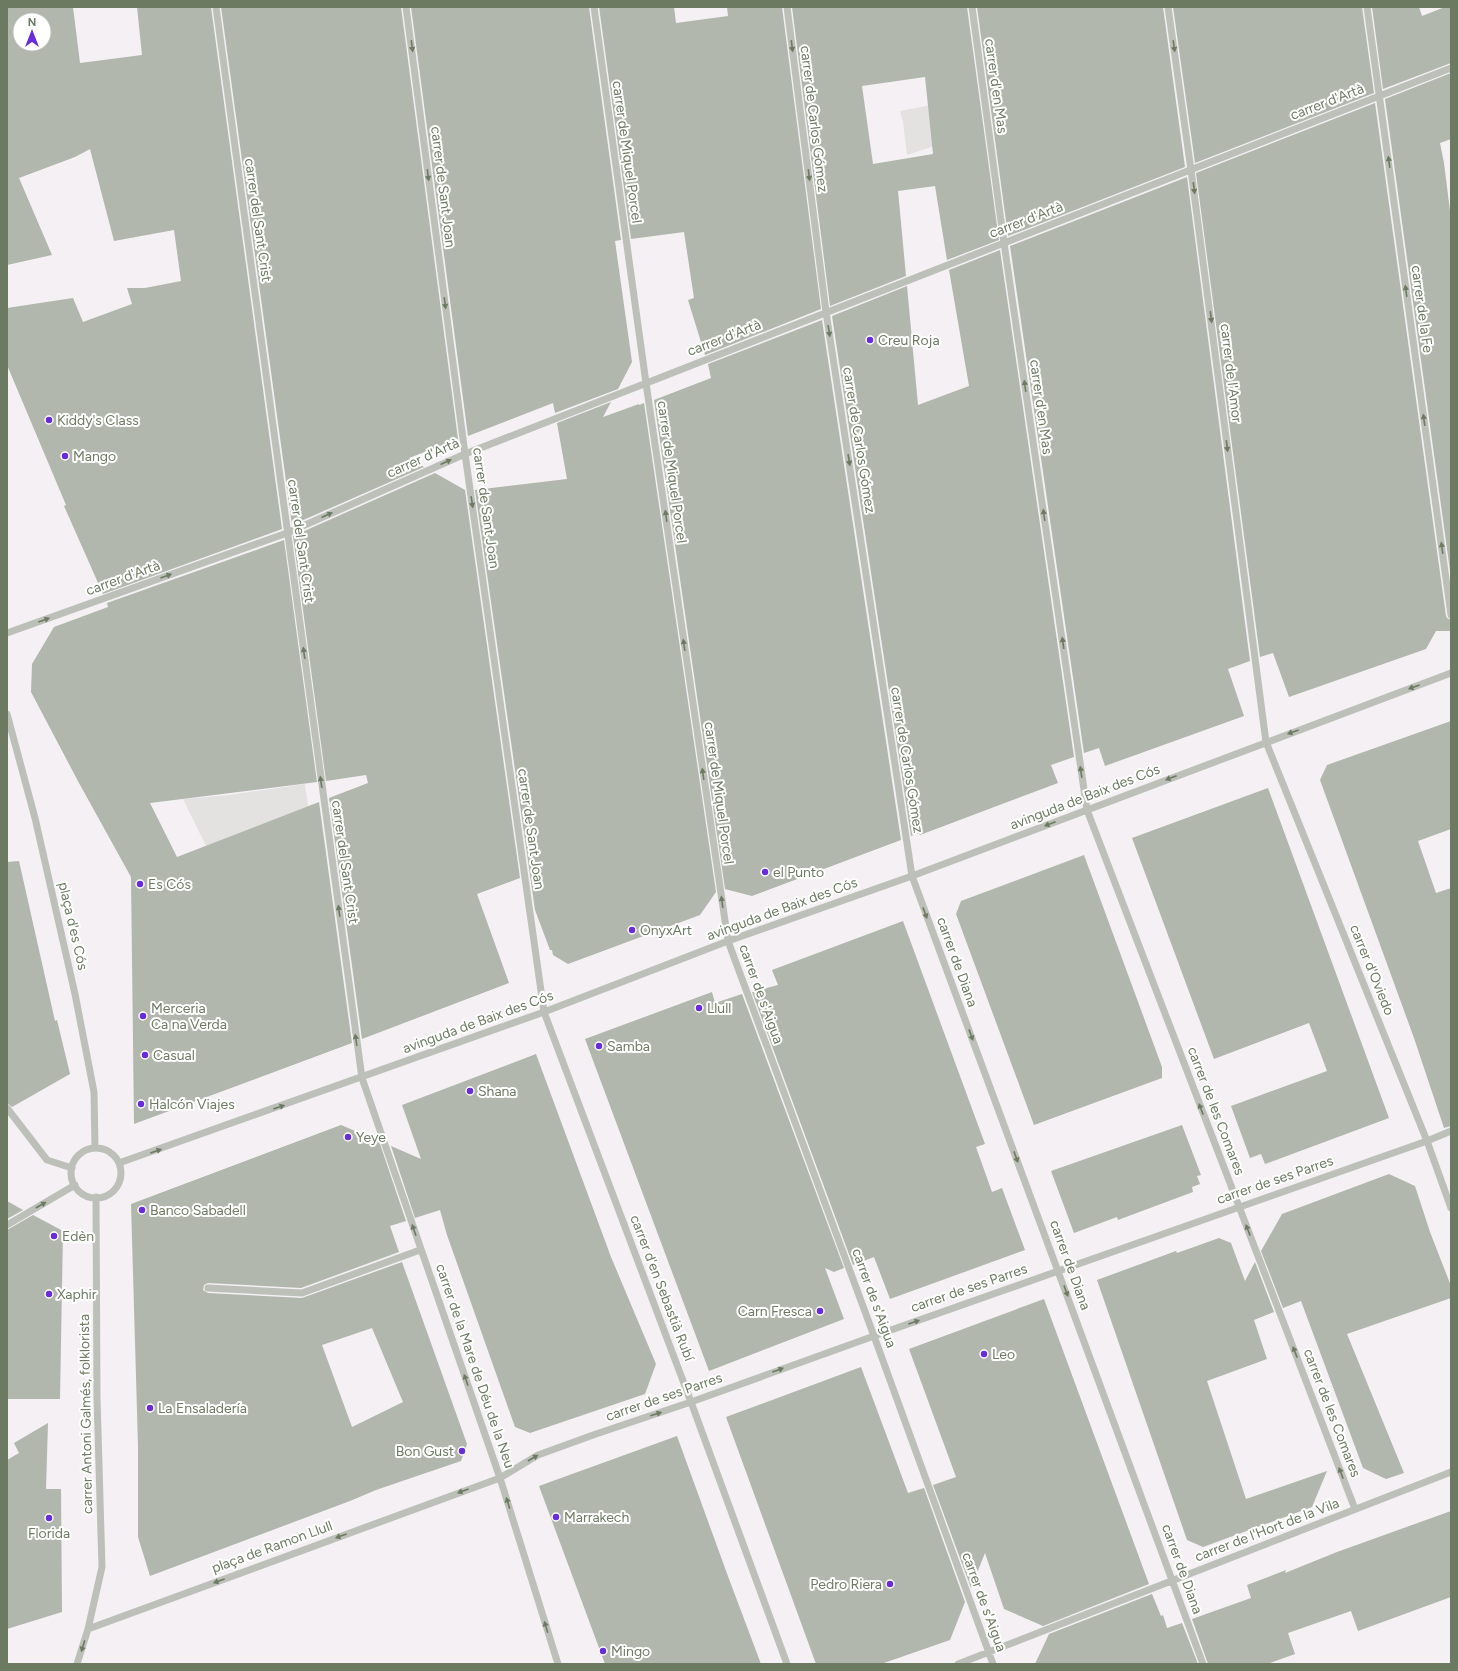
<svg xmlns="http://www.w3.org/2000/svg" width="1458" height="1671" font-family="Figtree,sans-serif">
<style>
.built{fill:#e3e2e1}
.building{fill:#b1b7ac;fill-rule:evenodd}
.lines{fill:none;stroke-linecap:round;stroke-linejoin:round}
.minor{stroke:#bcc0b8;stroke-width:7}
.oneway{fill:#6c7a61}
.poi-dot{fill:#692cd9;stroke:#fff;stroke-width:1.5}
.labels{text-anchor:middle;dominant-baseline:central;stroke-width:4;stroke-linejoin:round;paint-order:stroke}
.street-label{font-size:14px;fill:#6c7a61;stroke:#fff}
.poi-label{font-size:14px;fill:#6c7a61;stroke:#fff;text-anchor:start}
</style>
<rect width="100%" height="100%" fill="#f4f0f4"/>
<path class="built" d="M931,105L937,145L907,155L903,122L900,111Z
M305,784L309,813L206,846L183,799L229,795Z"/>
<path class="building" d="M7,7H73L80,63L142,55L137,7H211L282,529L103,594L64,506L66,505L7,365V308L73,298L83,322L132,304L127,288H145L181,281L174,230L114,241L90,149L75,157L19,178L52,255L7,265ZM20,20H44V44H20Z
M221,7H401L458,439L409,458L424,467L292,525Z
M411,7H589L621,240L615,241L632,362L618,389L555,413L553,403L468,436Z
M599,7H674L676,23L728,16L727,7H782L821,309L705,355L688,300L694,298L684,232L631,239Z
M792,7H967L999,240L947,260L935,186L898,191L906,276L830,306ZM925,77L933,154L873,164L862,86Z
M977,7H1163L1185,167L1008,236Z
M1173,7H1362L1374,93L1195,163Z
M1372,7H1419L1422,16L1445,7H1451V63L1383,89Z
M1451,73V139L1440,143L1444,163L1451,219V578L1385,99Z
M1375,103L1446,616L1447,618L1451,620V631H1436L1426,649L1289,697L1273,653L1260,657L1196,173Z
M1187,177L1250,661L1228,669L1244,716L1105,766L1099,748L1084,753L1010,246Z
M1000,250L1074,757L1051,765L1058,783L920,835L919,833L911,836L832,316L907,286L918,405L969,386L949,270Z
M822,320L901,840L752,896L725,889L654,400L711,378L708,364Z
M611,402L603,417L639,404V405L644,403L716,892L700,915L568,964L553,955L552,950H550L535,910L475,490L567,479L557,423Z
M435,473L465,490L520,878L477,894L509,983L362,1039L329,798L368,783L366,775L326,781L293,536Z
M284,540L317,782L150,803L177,857L319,802L352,1043L134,1124L131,877L79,783L31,692L32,664L54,627L108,607L107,603Z
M1451,721V829L1418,841L1436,893L1451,888V1126L1444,1128L1414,1038L1320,780L1327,765Z
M1268,788L1389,1118L1265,1164L1261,1154L1250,1158L1231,1106L1327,1071L1309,1023L1214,1059L1132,838Z
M1084,855L1162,1067V1078L1034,1125L956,914L961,901Z
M19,861L55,1021L57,1020L70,1074L12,1107L7,1103V862Z
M903,921L985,1144L976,1147L992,1192L1002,1188L1025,1250L890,1299L874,1257L853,1265L752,992L778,985L772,970Z
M712,992L715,1003L742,994L844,1268L834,1272L825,1268L844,1319L709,1371L585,1039Z
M536,1054L611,1257L656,1364L645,1394L530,1433L515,1427L447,1235L440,1210L415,1218L391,1146L421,1159L402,1105Z
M341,1125L379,1141L406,1221L390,1226L399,1252L301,1288L208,1283L204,1285L203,1290L208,1293L302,1298L402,1262L467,1444L461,1461L376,1490L350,1501L150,1576L138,1537V1446L131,1204ZM372,1328L403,1402L352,1427L322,1345Z
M1182,1125L1201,1175L1197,1176L1200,1184L1192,1187L1193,1192L1118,1220L1117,1217L1074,1233L1051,1171Z
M1389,1174L1415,1186L1430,1232L1451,1286V1298L1347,1334L1404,1473L1386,1479L1363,1468L1301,1301L1283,1308L1261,1251L1282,1214Z
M7,1201L23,1210L7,1219Z
M33,1215L63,1231L60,1399H7V1230Z
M1219,1238L1231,1243L1245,1281L1255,1262L1274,1312L1254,1320L1267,1359L1207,1381L1246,1499L1327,1471L1312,1507L1203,1547L1187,1540L1097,1280L1176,1251L1177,1253Z
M1044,1299L1149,1584L1043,1626L1004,1609L985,1553L971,1588L933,1485L956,1477L909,1349Z
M861,1367L908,1493L924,1488L965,1602L950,1640L881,1664H816L726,1417Z
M48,1423L46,1489H61L62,1612L7,1629V1460L19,1453L14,1443Z
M677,1436L729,1579L761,1664H605L539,1486Z
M1451,1511V1597L1358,1631L1351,1611L1288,1633L1295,1654L1267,1664H1208L1192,1619L1251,1598L1247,1585L1286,1570L1285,1573L1337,1552Z
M1152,1594L1161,1616L1163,1615L1167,1628L1182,1623L1198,1664H1035L1049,1634Z"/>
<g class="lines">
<path class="minor" d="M216,7L362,1078L500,1478L558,1664
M406,7L465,454L544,1012L691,1402L787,1664
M594,7L646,383L728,941L874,1336L993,1664
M787,7L826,312L912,876L1203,1664
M972,7L1004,243L1087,810L1355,1509
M1168,7L1191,170L1266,742L1427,1141L1451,1208
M1367,7L1451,615
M7,633L287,533L465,454L1451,68
M7,714L35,818L75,994L94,1092L95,1148
M7,1108L47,1160L72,1168
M71 1173a25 25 0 1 1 50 0a25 25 0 1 1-50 0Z
M119,1163L544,1012L728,941L912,876L1451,673
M7,1225L75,1185
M208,1288L302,1293L420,1250
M88,1629L500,1478L538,1455L596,1434L691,1402L874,1336L1427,1141L1451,1131
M77,1664L88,1629L102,1567L97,1398L96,1197
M958,1664L1451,1472"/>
</g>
<defs><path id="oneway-solid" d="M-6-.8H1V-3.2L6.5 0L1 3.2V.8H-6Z"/></defs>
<g class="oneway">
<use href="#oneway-solid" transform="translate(412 46) rotate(83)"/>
<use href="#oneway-solid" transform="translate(792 46) rotate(83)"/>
<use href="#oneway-solid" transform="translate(1174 46) rotate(82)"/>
<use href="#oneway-solid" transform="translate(1389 162) rotate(-98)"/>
<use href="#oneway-solid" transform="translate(428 175) rotate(83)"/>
<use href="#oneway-solid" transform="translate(809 175) rotate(83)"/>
<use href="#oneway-solid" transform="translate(1194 188) rotate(83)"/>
<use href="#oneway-solid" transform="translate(1406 291) rotate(-98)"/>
<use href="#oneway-solid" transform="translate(445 303) rotate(83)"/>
<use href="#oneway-solid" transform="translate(1211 317) rotate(83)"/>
<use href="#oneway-solid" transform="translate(829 331) rotate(81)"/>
<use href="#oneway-solid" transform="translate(1025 386) rotate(-98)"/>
<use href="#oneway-solid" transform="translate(1424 420) rotate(-98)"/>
<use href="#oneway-solid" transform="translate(1227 446) rotate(83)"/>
<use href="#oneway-solid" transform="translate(849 460) rotate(81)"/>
<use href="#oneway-solid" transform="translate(446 462) rotate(-24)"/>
<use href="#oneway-solid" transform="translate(472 502) rotate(82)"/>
<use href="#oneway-solid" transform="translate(327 515) rotate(-24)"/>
<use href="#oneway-solid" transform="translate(1044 515) rotate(-98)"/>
<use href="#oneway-solid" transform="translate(666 516) rotate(-98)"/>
<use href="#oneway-solid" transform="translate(1442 548) rotate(-98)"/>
<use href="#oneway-solid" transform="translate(166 576) rotate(-20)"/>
<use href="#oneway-solid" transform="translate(44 620) rotate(-20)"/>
<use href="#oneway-solid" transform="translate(1063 643) rotate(-98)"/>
<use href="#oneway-solid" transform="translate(684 645) rotate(-98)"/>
<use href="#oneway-solid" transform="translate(304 653) rotate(-98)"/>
<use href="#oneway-solid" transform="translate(1414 687) rotate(160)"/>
<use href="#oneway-solid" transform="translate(1293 732) rotate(160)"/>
<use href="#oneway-solid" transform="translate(1081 772) rotate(-98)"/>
<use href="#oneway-solid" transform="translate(703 774) rotate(-98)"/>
<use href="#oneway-solid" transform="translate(1171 778) rotate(159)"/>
<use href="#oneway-solid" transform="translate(321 782) rotate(-98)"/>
<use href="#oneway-solid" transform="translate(1050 824) rotate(159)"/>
<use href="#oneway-solid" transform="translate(722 902) rotate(-98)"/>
<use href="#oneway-solid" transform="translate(339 911) rotate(-98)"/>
<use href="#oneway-solid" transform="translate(925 913) rotate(70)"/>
<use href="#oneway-solid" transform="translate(971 1035) rotate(70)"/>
<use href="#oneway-solid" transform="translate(356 1040) rotate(-98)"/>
<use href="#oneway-solid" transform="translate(279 1107) rotate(-19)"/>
<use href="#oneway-solid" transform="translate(1201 1109) rotate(-111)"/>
<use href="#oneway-solid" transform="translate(156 1151) rotate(-19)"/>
<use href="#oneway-solid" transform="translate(1016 1157) rotate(70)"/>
<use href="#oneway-solid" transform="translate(41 1205) rotate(-30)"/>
<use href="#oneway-solid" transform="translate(414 1230) rotate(-109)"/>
<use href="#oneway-solid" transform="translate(1248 1230) rotate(-111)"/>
<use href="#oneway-solid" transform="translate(1066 1291) rotate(70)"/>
<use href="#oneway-solid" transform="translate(914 1322) rotate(-19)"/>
<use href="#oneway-solid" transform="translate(1295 1352) rotate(-111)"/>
<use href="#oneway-solid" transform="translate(778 1370) rotate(-20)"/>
<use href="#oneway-solid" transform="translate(466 1380) rotate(-109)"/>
<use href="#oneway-solid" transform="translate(656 1414) rotate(-18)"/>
<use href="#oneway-solid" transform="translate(533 1458) rotate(-30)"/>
<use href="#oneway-solid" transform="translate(1341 1473) rotate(-111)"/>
<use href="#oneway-solid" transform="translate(463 1491) rotate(160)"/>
<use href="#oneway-solid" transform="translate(508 1503) rotate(-107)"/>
<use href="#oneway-solid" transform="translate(341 1536) rotate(160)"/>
<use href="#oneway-solid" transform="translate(219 1581) rotate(160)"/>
<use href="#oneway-solid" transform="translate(546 1627) rotate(-107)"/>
<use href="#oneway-solid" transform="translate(83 1646) rotate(107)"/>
</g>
<g class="poi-dot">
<circle cx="870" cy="340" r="4"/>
<circle cx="49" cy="420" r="4"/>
<circle cx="65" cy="456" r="4"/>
<circle cx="765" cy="872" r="4"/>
<circle cx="140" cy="884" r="4"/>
<circle cx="632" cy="930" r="4"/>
<circle cx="699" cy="1008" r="4"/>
<circle cx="143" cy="1016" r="4"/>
<circle cx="599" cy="1046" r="4"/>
<circle cx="145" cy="1055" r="4"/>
<circle cx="470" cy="1091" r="4"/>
<circle cx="141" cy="1104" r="4"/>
<circle cx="348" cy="1137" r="4"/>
<circle cx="142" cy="1210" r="4"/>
<circle cx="54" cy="1236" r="4"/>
<circle cx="49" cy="1294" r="4"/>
<circle cx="820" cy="1311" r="4"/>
<circle cx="984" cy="1354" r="4"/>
<circle cx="150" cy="1408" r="4"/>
<circle cx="462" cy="1451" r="4"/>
<circle cx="556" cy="1517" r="4"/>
<circle cx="49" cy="1518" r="4"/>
<circle cx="890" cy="1584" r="4"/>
<circle cx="603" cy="1651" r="4"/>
</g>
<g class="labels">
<g class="street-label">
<text transform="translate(996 86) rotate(82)">carrer d'en Mas</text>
<text transform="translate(1327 102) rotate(-21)">carrer d'Artà</text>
<text transform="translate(814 119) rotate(83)">carrer de Carlos Gómez</text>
<text transform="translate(627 152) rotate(82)">carrer de Miquel Porcel</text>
<text transform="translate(443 187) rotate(83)">carrer de Sant Joan</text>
<text transform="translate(258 220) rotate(82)">carrer del Sant Crist</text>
<text transform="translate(1026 220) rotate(-21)">carrer d'Artà</text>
<text transform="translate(1422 309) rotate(82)">carrer de la Fe</text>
<text transform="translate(724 338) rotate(-21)">carrer d'Artà</text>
<text transform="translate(1231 373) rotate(83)">carrer de l'Amor</text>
<text transform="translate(1041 407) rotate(82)">carrer d'en Mas</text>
<text transform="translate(859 440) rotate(81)">carrer de Carlos Gómez</text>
<text transform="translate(423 458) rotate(-24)">carrer d'Artà</text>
<text transform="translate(672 472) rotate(82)">carrer de Miquel Porcel</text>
<text transform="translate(486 508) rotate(82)">carrer de Sant Joan</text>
<text transform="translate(301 541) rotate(82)">carrer del Sant Crist</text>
<text transform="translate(123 578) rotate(-20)">carrer d'Artà</text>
<text transform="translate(907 760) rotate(81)">carrer de Carlos Gómez</text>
<text transform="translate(719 793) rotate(82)">carrer de Miquel Porcel</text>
<text transform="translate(1085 797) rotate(-21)">avinguda de Baix des Cós</text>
<text transform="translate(531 829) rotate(82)">carrer de Sant Joan</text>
<text transform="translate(345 862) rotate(82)">carrer del Sant Crist</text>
<text transform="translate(782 909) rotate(-20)">avinguda de Baix des Cós</text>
<text transform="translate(73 926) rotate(77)">plaça d'es Cós</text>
<text transform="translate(957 962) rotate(70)">carrer de Diana</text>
<text transform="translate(1372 970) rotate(68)">carrer d'Oviedo</text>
<text transform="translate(761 994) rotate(70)">carrer de s'Aigua</text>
<text transform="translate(478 1022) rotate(-20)">avinguda de Baix des Cós</text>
<text transform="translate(1216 1111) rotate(69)">carrer de les Comares</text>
<text transform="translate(1275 1180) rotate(-19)">carrer de ses Parres</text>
<text transform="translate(1070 1265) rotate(70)">carrer de Diana</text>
<text transform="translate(662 1288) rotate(69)">carrer d'en Sebastià Rubí</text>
<text transform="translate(969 1288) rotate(-19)">carrer de ses Parres</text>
<text transform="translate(874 1298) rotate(70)">carrer de s'Aigua</text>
<text transform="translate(475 1366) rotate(71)">carrer de la Mare de Déu de la Neu</text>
<text transform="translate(664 1397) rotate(-19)">carrer de ses Parres</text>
<text transform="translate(1332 1413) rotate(69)">carrer de les Comares</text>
<text transform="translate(86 1414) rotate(-91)">carrer Antoni Galmés, folklorista</text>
<text transform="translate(1267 1530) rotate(-21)">carrer de l'Hort de la Vila</text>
<text transform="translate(272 1547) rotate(-20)">plaça de Ramon Llull</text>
<text transform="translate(1182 1569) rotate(70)">carrer de Diana</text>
<text transform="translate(984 1602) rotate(70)">carrer de s'Aigua</text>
</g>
<g class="poi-label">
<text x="878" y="340">Creu Roja</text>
<text x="57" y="420">Kiddy's Class</text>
<text x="73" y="456">Mango</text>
<text x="773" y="872">el Punto</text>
<text x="148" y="884">Es Cós</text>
<text x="640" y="930">OnyxArt</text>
<text x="151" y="1008">Merceria<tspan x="151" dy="16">Ca na Verda</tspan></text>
<text x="707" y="1008">Llull</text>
<text x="607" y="1046">Samba</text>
<text x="153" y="1055">Casual</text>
<text x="478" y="1091">Shana</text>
<text x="149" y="1104">Halcón Viajes</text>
<text x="356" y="1137">Yeye</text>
<text x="150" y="1210">Banco Sabadell</text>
<text x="62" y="1236">Edèn</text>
<text x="57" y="1294">Xaphir</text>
<text x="812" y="1311" text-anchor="end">Carn Fresca</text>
<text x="992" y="1354">Leo</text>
<text x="158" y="1408">La Ensaladería</text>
<text x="454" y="1451" text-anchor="end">Bon Gust</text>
<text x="564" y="1517">Marrakech</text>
<text x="49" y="1533" text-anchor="middle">Florida</text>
<text x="882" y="1584" text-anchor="end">Pedro Riera</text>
<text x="611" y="1651">Mingo</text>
</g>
</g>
<rect width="1458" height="1671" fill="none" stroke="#6c7a61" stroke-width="16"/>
<g transform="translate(32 32)"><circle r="19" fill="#ffffff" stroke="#c4cac0"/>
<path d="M0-3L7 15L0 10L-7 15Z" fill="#692cd9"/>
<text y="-6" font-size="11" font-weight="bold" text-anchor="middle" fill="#6c7a61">N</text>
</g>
</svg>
